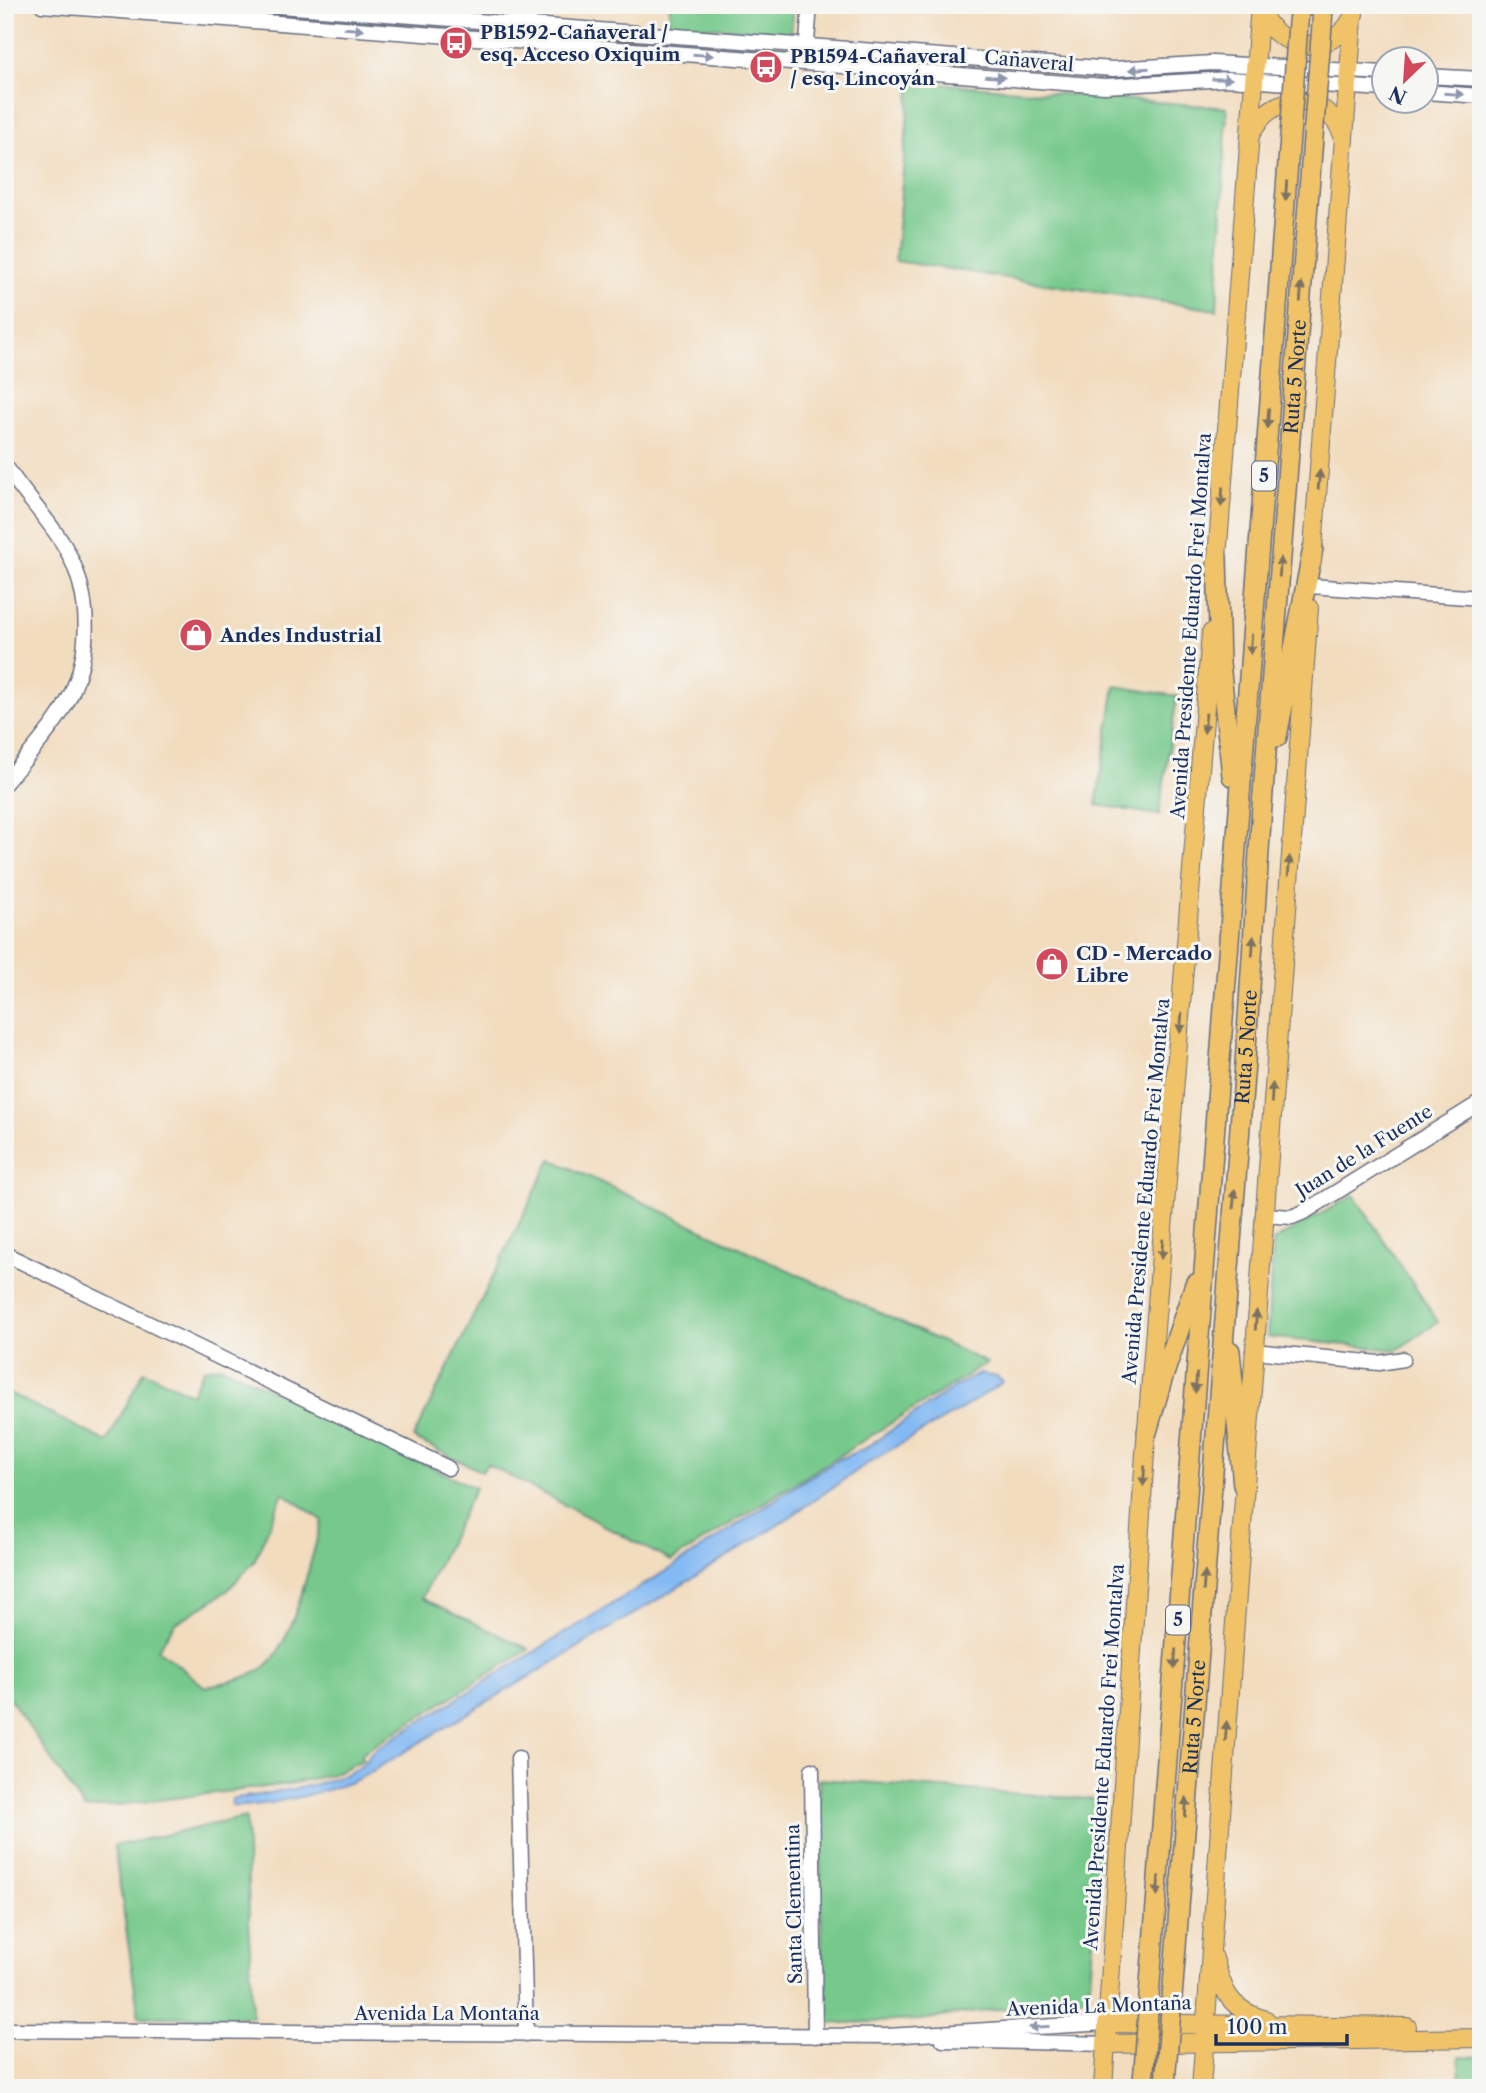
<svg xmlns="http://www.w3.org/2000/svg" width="1486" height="2093" font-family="'Libre Caslon Text',serif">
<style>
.green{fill:#76c98b;stroke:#487c74;stroke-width:2;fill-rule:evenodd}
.water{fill:#84baf3;stroke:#5074a8;stroke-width:2}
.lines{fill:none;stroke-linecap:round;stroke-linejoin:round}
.minor-casing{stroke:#666c80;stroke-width:17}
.major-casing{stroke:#666c80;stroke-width:20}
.highway-casing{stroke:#666c80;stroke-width:22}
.minor{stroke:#fff;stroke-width:14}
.major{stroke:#f0c369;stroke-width:18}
.highway{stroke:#f0c369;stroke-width:19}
.highway-bridge-casing{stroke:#666c80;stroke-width:22;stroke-linecap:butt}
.highway-bridge{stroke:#f0c369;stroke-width:19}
.oneway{fill:#8d97ae}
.oneway2{fill:#7b7263}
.labels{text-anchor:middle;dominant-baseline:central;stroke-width:6;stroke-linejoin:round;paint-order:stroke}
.shield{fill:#f6f6f2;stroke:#5d6b8a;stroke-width:2}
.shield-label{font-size:18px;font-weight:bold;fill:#1b2f5e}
.poi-label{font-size:19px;font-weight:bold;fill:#1b2f5e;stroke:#f6f6f2;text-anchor:start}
.street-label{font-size:19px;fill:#1b2f5e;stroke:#f6f6f2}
</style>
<rect width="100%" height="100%" fill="#f6f6f2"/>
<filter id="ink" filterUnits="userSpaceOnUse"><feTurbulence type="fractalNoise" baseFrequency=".0143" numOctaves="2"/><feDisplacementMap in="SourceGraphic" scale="14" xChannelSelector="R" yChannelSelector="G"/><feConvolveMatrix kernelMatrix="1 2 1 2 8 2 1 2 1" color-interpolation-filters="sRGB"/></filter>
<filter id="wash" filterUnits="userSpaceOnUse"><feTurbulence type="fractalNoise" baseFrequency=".00686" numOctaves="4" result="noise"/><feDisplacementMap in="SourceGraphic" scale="28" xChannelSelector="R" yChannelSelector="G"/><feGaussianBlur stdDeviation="1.57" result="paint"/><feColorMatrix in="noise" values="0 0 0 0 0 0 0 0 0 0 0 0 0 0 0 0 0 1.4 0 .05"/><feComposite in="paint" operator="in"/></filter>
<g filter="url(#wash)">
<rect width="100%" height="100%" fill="#f2dcbe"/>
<path class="green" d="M670,5H794L791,33L668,24Z
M911,81L1227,108L1217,310L895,261Z
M1115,686L1177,696L1159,815L1096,805Z
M551,1159L987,1363L671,1561L487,1464L482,1472L413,1438Z
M1354,1195L1438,1322L1397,1350L1267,1337L1273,1241Z
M222,1366L475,1488L422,1598L529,1649L360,1754L363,1760L330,1775L289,1784L85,1809L5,1691V1391L107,1442L144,1371L191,1394L204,1369ZM283,1493L322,1520C312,1555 293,1644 266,1666C250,1679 225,1682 205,1687L158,1649L175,1624L227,1591L254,1562Z
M819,1779L1103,1800L1089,1997L919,2020L823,2024Z
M246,1817L252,2017H139L114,1846Z
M1459,2056L1481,2057V2088H1460Z"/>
<path class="water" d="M979,1374L997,1377L1003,1382L965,1407L871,1461L778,1525L690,1580L366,1775C339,1790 262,1808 231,1806L232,1799C268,1793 329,1786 360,1767C366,1763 368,1755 374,1750L687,1558L803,1481L839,1459L864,1449L954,1387Z"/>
</g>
<g filter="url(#ink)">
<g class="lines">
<defs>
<path id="minor" d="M42,5L1105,86L1228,79L1384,89
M267,5L1113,69L1213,63L1384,73
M806,54L810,5
M1426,76L1481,79
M1426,92L1481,96
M5,465C23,494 48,518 65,547C94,598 92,662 62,711C46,737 24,760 5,783
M1310,586L1481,598
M1263,1215L1292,1217L1306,1211L1481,1102
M5,1254L448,1468
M1253,1351L1379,1363L1403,1359
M518,1758L526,2034
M812,1770L815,2036
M5,2030L887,2036L1107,2023
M943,2040L1106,2044"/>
<path id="major" d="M1261,10C1276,53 1336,58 1354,14
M1250,135C1255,127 1260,118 1268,112C1296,89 1335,106 1344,139
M1312,562L1354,5
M1216,571L1260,5
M1214,1958C1223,1992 1230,2010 1266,2020
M1107,2023L1407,2027
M1106,2044L1481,2038
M1103,2088L1145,1453L1211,633
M1201,2088L1309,608"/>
<g id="highway">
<path d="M1298,23L1300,5"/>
<path d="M1322,25L1323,5"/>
<path d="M1217,557L1220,663L1232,776"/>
<path d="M1277,737L1313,548"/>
<path d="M1230,1351L1243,1485"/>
<path d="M1147,1432L1162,1380L1195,1284"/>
<path d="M1149,1997L1291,123"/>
<path id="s1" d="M1172,1998L1245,1063L1262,806L1314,125"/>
<path d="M1142,2088L1144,2070"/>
<path d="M1165,2088L1166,2070"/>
</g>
</defs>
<use href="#minor" class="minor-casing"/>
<use href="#major" class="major-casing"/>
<use href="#highway" class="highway-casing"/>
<use href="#minor" class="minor"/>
<use href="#major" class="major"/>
<use href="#highway" class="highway"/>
<defs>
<path id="highway-bridge" d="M1291,123L1298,23
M1314,125L1322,25
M1144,2070L1149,1997
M1166,2070L1172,1998"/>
</defs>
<use href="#highway-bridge" class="highway-bridge-casing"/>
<use href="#highway-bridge" class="highway-bridge"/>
</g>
<defs><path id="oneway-solid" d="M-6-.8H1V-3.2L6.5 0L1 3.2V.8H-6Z" transform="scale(1.75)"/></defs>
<g class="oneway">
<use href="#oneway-solid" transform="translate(354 29) rotate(4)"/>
<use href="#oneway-solid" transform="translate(703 55) rotate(4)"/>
<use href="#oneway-solid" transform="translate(1139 69) rotate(176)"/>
<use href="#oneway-solid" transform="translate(995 77) rotate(4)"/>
<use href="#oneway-solid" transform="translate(1222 79)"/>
<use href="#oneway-solid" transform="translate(1454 94) rotate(4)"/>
<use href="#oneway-solid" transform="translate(1039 2027) rotate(177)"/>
</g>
<g class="oneway2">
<use href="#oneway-solid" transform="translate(1286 191) rotate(94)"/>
<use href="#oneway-solid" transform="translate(1301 292) rotate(-86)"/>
<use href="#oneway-solid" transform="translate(1268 418) rotate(94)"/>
<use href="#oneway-solid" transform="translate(1319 480) rotate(-85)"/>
<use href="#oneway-solid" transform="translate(1222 497) rotate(94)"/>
<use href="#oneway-solid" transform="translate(1280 567) rotate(-86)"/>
<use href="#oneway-solid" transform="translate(1251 644) rotate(94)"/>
<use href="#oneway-solid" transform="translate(1205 723) rotate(95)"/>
<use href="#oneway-solid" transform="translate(1289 866) rotate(-86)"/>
<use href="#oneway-solid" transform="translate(1253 946) rotate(-86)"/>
<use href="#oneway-solid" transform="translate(1181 1023) rotate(95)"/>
<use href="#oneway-solid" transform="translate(1272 1093) rotate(-86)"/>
<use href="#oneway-solid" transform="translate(1234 1199) rotate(-85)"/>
<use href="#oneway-solid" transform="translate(1162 1249) rotate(95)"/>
<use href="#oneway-solid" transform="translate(1256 1320) rotate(-86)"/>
<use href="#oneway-solid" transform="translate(1196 1383) rotate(94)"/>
<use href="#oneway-solid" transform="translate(1144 1476) rotate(94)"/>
<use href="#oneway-solid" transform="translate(1204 1581) rotate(-86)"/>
<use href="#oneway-solid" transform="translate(1175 1659) rotate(94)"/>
<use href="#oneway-solid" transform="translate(1226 1731) rotate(-86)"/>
<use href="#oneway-solid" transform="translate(1186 1807) rotate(-86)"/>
<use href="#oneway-solid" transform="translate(1158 1886) rotate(94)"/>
</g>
</g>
<defs>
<symbol id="bus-disc" viewBox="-11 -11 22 22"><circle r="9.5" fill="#d1495b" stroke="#f6f6f2"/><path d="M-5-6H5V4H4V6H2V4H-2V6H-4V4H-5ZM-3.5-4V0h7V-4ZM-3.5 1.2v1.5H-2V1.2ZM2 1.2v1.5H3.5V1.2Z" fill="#fff"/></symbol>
<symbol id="shop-disc" viewBox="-11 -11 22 22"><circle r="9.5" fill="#d1495b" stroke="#f6f6f2"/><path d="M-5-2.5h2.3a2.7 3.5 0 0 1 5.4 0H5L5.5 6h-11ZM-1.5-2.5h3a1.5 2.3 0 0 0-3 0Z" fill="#fff"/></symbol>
</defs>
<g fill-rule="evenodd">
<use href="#bus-disc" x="437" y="24" width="38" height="38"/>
<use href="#bus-disc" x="747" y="48" width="38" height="38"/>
<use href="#shop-disc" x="177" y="616" width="38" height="38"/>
<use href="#shop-disc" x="1033" y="945" width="38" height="38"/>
</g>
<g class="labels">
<g class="shield">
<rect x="1252" y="461.5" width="24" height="29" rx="5"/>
<rect x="1166" y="1605.5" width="24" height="29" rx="5"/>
</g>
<g class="shield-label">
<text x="1264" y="476">5</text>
<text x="1178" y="1620">5</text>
</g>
<g class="poi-label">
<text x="480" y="32">PB1592-Cañaveral /<tspan x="480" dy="22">esq. Acceso Oxiquim</tspan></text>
<text x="790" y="56">PB1594-Cañaveral<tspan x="790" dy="22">/ esq. Lincoyán</tspan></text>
<text x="220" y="635">Andes Industrial</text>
<text x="1076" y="953">CD - Mercado<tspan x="1076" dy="22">Libre</tspan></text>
</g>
<g class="street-label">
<text transform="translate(1029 61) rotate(5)">Cañaveral</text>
<text stroke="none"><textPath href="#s1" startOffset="1626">Ruta 5 Norte</textPath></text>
<text transform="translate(1191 626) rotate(-86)">Avenida Presidente Eduardo Frei Montalva</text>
<text stroke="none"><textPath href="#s1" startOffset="954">Ruta 5 Norte</textPath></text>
<text transform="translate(1364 1151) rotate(-32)">Juan de la Fuente</text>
<text transform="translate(1146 1191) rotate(-85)">Avenida Presidente Eduardo Frei Montalva</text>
<text stroke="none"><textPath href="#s1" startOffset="282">Ruta 5 Norte</textPath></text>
<text transform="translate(1104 1757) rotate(-86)">Avenida Presidente Eduardo Frei Montalva</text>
<text transform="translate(794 1904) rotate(-91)">Santa Clementina</text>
<text transform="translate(1099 2006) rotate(-2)">Avenida La Montaña</text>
<text x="447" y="2013">Avenida La Montaña</text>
</g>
</g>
<rect width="1486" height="2093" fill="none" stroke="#f6f6f2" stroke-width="28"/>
<g transform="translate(1405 80) rotate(205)"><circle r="33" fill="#f6f6f2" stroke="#9ea6b7" stroke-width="2"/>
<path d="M0-5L12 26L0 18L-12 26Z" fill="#d1495b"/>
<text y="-10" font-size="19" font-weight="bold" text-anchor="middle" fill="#1b2f5e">N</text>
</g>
<path d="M1216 2034v10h131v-10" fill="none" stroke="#1b2f5e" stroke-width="3.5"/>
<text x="1227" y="2034" font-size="21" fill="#1b2f5e" stroke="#f6f6f2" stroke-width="5" paint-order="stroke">100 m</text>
</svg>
